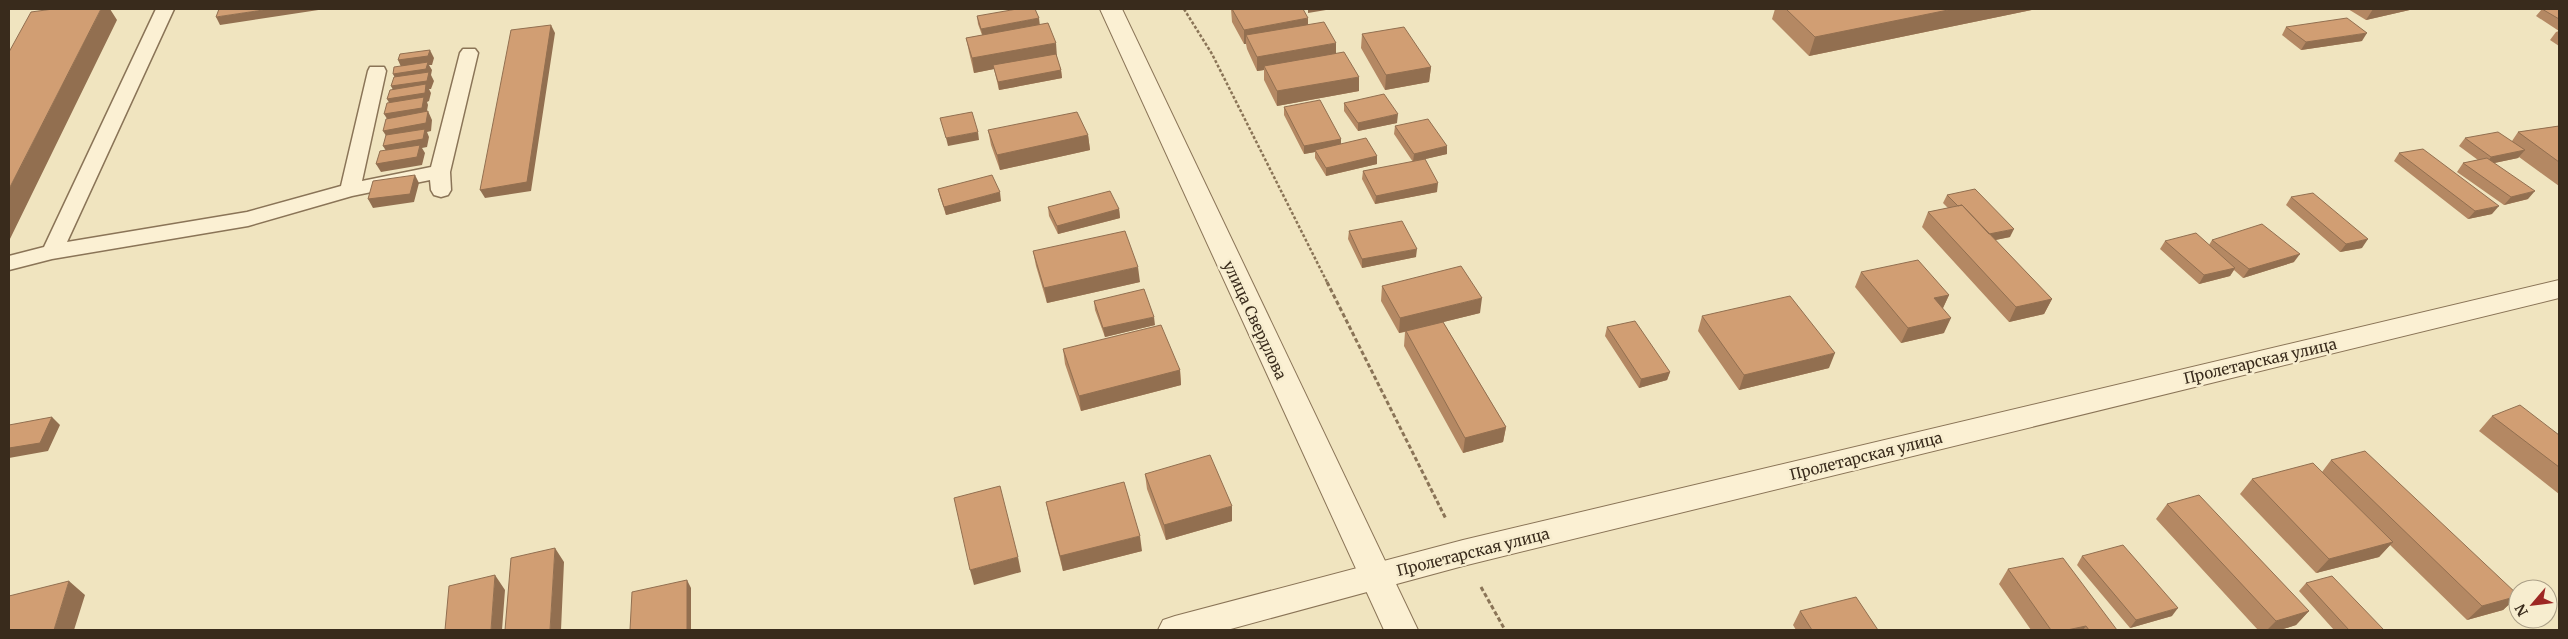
<svg xmlns="http://www.w3.org/2000/svg" width="2568" height="639" font-family="Merriweather,serif">
<style>
.lines{fill:none;stroke-linecap:round;stroke-linejoin:round}
.service-casing{stroke:#8a7457;stroke-width:3}
.minor-casing{stroke:#8a7457;stroke-width:2}
.tertiary-casing{stroke:#8a7457;stroke-width:2}
.path-far1{stroke:#8a7457;stroke-width:2.5;stroke-dasharray:3 2;stroke-linecap:butt}
.path{stroke:#8a7457;stroke-width:3;stroke-dasharray:4.5 2.5;stroke-linecap:butt}
.service{fill:#fbf0d3;fill-rule:evenodd}
.minor{fill:#fbf0d3;fill-rule:evenodd}
.tertiary{fill:#fbf0d3;fill-rule:evenodd}
.wall{fill:#b48863}
.shaded-wall{fill:#926f50}
.building{fill:#d19e73;stroke:#926f50}
.labels{text-anchor:middle;dominant-baseline:central;stroke-width:5;stroke-linejoin:round;paint-order:stroke}
.street-label{font-size:15px;fill:#392b1c;stroke:#f7edcf}
</style>
<rect width="100%" height="100%" fill="#f0e4bf"/>
<g class="lines">
<defs>
<path id="service" d="M156,9H174L67,242L247,212L341,186L368,71L370,67H384L386,71L362,181L431,167L460,53L463,49H475L478,53L450,172L451,190L448,195L441,197L434,195L431,190L430,180L352,196L248,226L52,259L9,270V256L44,247Z"/>
<path id="minor" d="M2559,280V298L1463,566L1227,630H1158L1163,620L1175,616L1463,540Z"/>
<path id="tertiary" d="M1100,9H1122L1418,630H1384Z"/>
</defs>
<use href="#service" class="service-casing"/>
<use href="#minor" class="minor-casing"/>
<use href="#tertiary" class="tertiary-casing"/>
<path class="path-far1" d="M1184,9L1212,54L1328,284"/>
<path class="path" d="M1327,282L1446,519
M1481,587L1505,630"/>
<use href="#service" class="service"/>
<use href="#minor" class="minor"/>
<use href="#tertiary" class="tertiary"/>
</g>
<path class="wall" d="M1231,9H1303L1308,24L1336,53L1359,91L1277,106L1264,80V70L1257,71L1247,49L1246,44H1244L1232,22Z
M1775,9H2037L1809,56L1772,19Z
M2348,9H2414L2366,20Z
M2542,9H2559V31L2536,16Z
M977,16L1039,25L1057,57L1061,70L1062,78L999,90L994,69L974,73L969,52L966,38L982,35L978,24Z
M2286,27L2362,41L2301,50L2282,35Z
M2559,31V46L2550,40L2556,32Z
M1362,34L1431,67L1429,82L1385,90L1361,48Z
M1344,103L1397,123L1358,131L1344,111Z
M1284,107L1341,139V144L1377,156V164L1326,176L1315,158V152L1304,154L1284,115Z
M1395,126L1447,154L1425,159L1437,192L1375,204L1362,179L1363,171L1413,162L1394,134Z
M2559,126V186L2519,157L2518,158L2494,163L2528,199L2504,205L2457,172L2463,163L2478,160L2459,146L2465,138L2512,141L2518,132Z
M988,130L1088,135L1090,150L1000,170L991,145Z
M2399,153L2492,214L2468,219L2394,161Z
M938,189L1001,201L946,215L940,197Z
M1947,195L2010,237L1995,240L2052,299L2044,314L2009,322L1922,227L1928,212L1948,208L1943,203Z
M2291,197L2362,248L2340,252L2286,205Z
M1048,207L1119,209L1120,218L1058,234L1049,216Z
M1349,231L1416,257L1362,268L1348,239Z
M2212,240L2294,262L2243,278L2234,270L2230,276L2199,284L2160,249L2165,241L2209,245Z
M1033,251L1140,282L1047,303L1036,266Z
M1861,272L1949,295L1943,308L1944,333L1901,343L1855,287Z
M1382,286L1480,313L1443,322L1506,427L1503,442L1463,453L1404,346L1405,332L1399,333L1381,301Z
M1094,301L1155,325L1105,337L1095,310Z
M1702,316L1829,368L1739,390L1698,331Z
M1607,327L1670,372L1667,380L1639,388L1605,336Z
M1063,349L1180,370L1181,385L1081,411L1065,364Z
M2492,416L2559,435V494L2479,431Z
M2331,460L2518,595V596L2503,610L2467,620L2390,545L2379,557L2316,573L2240,494L2252,479L2322,472Z
M1145,474L1232,521L1166,540L1147,489Z
M1046,502L1142,551L1063,571L1049,517Z
M2167,504L2309,611L2296,625L2280,630H2258L2156,519Z
M2082,556L2172,616L2130,628L2077,565Z
M2008,569L2117,630H2031L1999,584Z
M2306,583L2384,630H2334L2299,591Z
M1800,611L1878,630H1796L1793,625Z"/>
<path class="shaded-wall" d="M101,9H110L117,20L9,241V189Z
M270,9H325L220,25L216,17Z
M1308,9H1332L1308,13Z
M1953,9H2037L1809,56L1815,37Z
M2373,9H2414L2366,20Z
M1039,18L1040,26L983,37L981,29Z
M1308,18V32L1246,35V44H1244V30Z
M551,25L555,33L531,191L485,198L480,190Z
M2367,33L2362,41L2301,50L2306,42Z
M1056,43L1057,57L994,69L993,65L994,69L974,73L972,58Z
M1336,43V57L1264,66V70L1257,71V57Z
M430,50L434,58L432,65H429L432,70L431,75L434,81L431,89H429L431,93L429,101L427,102L428,105L426,116L389,122L384,114L392,108L387,99L395,94L391,86L397,82L393,74L402,69L398,60Z
M1431,67L1429,82L1385,90L1386,75Z
M1061,70L1062,78L999,90L998,82Z
M1359,77V91L1277,106V91Z
M428,111L432,120L431,131L427,132L429,137L427,147L422,148L425,153L422,165L381,172L376,164L388,154L383,146L388,139L383,131Z
M1398,114L1397,123L1358,131V123Z
M978,132L979,140L948,146L946,138Z
M1088,135L1090,150L1000,170L997,155Z
M1341,139V147L1315,150V152L1304,154V146Z
M1447,146V154L1413,162L1414,154Z
M2525,150L2518,158L2485,165L2491,157Z
M1377,156V164L1326,176V168Z
M415,175L419,183L414,202L373,208L368,199Z
M1438,183L1437,192L1375,204L1376,196Z
M2535,191L2528,199L2504,205L2511,197Z
M1000,192L1001,201L946,215L944,207Z
M2499,206L2492,214L2468,219L2475,211Z
M1119,209L1120,218L1058,234L1057,226Z
M2014,229L2010,237L1981,243L1984,235Z
M2368,239L2362,248L2340,252L2346,244Z
M1417,249L1416,257L1362,268V259Z
M2300,254L2294,262L2243,278L2249,269Z
M1138,267L1140,282L1047,303L1044,288Z
M2235,268L2230,276L2199,284L2204,275Z
M1949,295L1942,310L1934,298Z
M1482,298L1480,313L1399,333L1400,318Z
M2052,299L2044,314L2009,322L2016,307Z
M1154,317L1155,325L1105,337L1103,328Z
M1951,318L1944,333L1901,343L1908,328Z
M1835,353L1829,368L1739,390L1744,375Z
M1180,370L1181,385L1081,411L1079,396Z
M1670,372L1667,380L1639,388L1641,379Z
M52,417L60,425L48,451L9,458V448Z
M1506,427L1503,442L1463,453L1465,438Z
M1232,506V521L1166,540L1164,525Z
M1140,536L1142,551L1063,571L1060,556Z
M2393,542L2379,557L2316,573L2329,559Z
M555,548L564,562L561,630H550Z
M1018,557L1021,572L974,585L970,570Z
M495,575L505,590L502,630H491Z
M687,580L691,588V630H687Z
M69,581L85,595L74,630H54Z
M2518,596L2503,610L2467,620L2482,606Z
M2178,608L2172,616L2130,628L2136,620Z
M2309,611L2296,625L2280,630H2267L2276,621Z
M2086,626L2083,630H2067Z"/>
<path class="building" d="M53,9H101L9,189V52L31,12Z
M219,9H270L216,17Z
M1017,9H1035L1039,18L981,29L977,16Z
M1232,9H1303L1308,18L1244,30Z
M1786,9H1953L1815,37Z
M2542,9H2559V19Z
M2347,18L2367,33L2306,42L2286,27Z
M1324,22L1336,43L1257,57L1246,35Z
M1048,23L1056,43L972,58L966,38Z
M551,25L527,182L480,190L511,30Z
M1404,27L1431,67L1386,75L1362,34Z
M430,50L428,56L398,60L400,54Z
M1344,52L1359,77L1277,91L1264,66Z
M1056,54L1061,70L998,82L993,65Z
M428,62L426,69L393,74L394,67Z
M429,72L427,81L391,86L394,77Z
M426,84L425,93L387,99L390,90Z
M1384,94L1398,114L1358,123L1344,103Z
M424,97L422,108L384,114L387,103Z
M1320,100L1341,139L1304,146L1284,107Z
M428,111L426,123L383,131L386,119Z
M972,112L978,132L946,138L940,118Z
M1077,112L1088,135L997,155L988,130Z
M1428,119L1447,146L1414,154L1395,126Z
M2559,126V162L2518,132Z
M425,129L423,139L383,146L386,135Z
M2498,132L2525,150L2491,157L2465,138Z
M1366,138L1377,156L1326,168L1315,150Z
M420,145L417,157L376,164L380,151Z
M2423,149L2499,206L2475,211L2399,153Z
M2487,158L2535,191L2511,197L2463,163Z
M1425,159L1438,183L1376,196L1363,171Z
M415,175L410,194L368,199L373,181Z
M992,175L1000,192L944,207L938,189Z
M1975,189L2014,229L1989,234L1962,205L1958,206L1947,195Z
M1110,191L1119,209L1057,226L1048,207Z
M2313,193L2368,239L2346,244L2291,197Z
M1962,205L2052,299L2016,307L1928,212Z
M1402,221L1417,249L1362,259L1349,231Z
M2262,224L2300,254L2249,269L2212,240Z
M1125,231L1138,267L1044,288L1033,251Z
M2196,233L2235,268L2204,275L2165,241Z
M1918,260L1949,295L1934,298L1951,318L1908,328L1861,272Z
M1461,266L1482,298L1400,318L1382,286Z
M1144,289L1154,317L1103,328L1094,301Z
M1790,296L1835,353L1744,375L1702,316Z
M1635,321L1670,372L1641,379L1607,327Z
M1443,322L1506,427L1465,438L1406,331Z
M1161,325L1180,370L1079,396L1063,349Z
M2520,405L2559,435V467L2492,416Z
M52,417L40,443L9,448V425Z
M2365,451L2518,595V596L2482,606L2331,460Z
M1210,455L1232,506L1164,525L1145,474Z
M2313,463L2393,542L2329,559L2252,479Z
M1124,482L1140,536L1060,556L1046,502Z
M1000,486L1018,557L970,570L954,498Z
M2199,495L2309,611L2276,621L2167,504Z
M2123,545L2178,608L2136,620L2082,556Z
M555,548L550,630H505L511,558Z
M2063,558L2117,630H2089L2086,626L2067,630H2051L2008,569Z
M495,575L491,630H445L449,586Z
M2332,576L2384,630H2349L2306,583Z
M687,580V630H630L632,592Z
M69,581L54,630H9V596Z
M1856,597L1878,630H1812L1800,611Z"/>
<g class="labels">
<g class="street-label">
<text transform="translate(1255 320) rotate(65)">улица Свердлова</text>
<text transform="translate(2260 361) rotate(-13)">Пролетарская улица</text>
<text transform="translate(1866 456) rotate(-14)">Пролетарская улица</text>
<text transform="translate(1473 552) rotate(-14)">Пролетарская улица</text>
</g>
</g>
<rect width="2568" height="639" fill="none" stroke="#392b1c" stroke-width="20"/>
<g transform="translate(2533 604) rotate(242)"><circle r="24" fill="#f7edcf" stroke="#ab9f87"/>
<path d="M0-4L9 19L0 12L-9 19Z" fill="#9d2723"/>
<text y="-8" font-size="14" font-weight="bold" text-anchor="middle" fill="#392b1c">N</text>
</g>
</svg>
